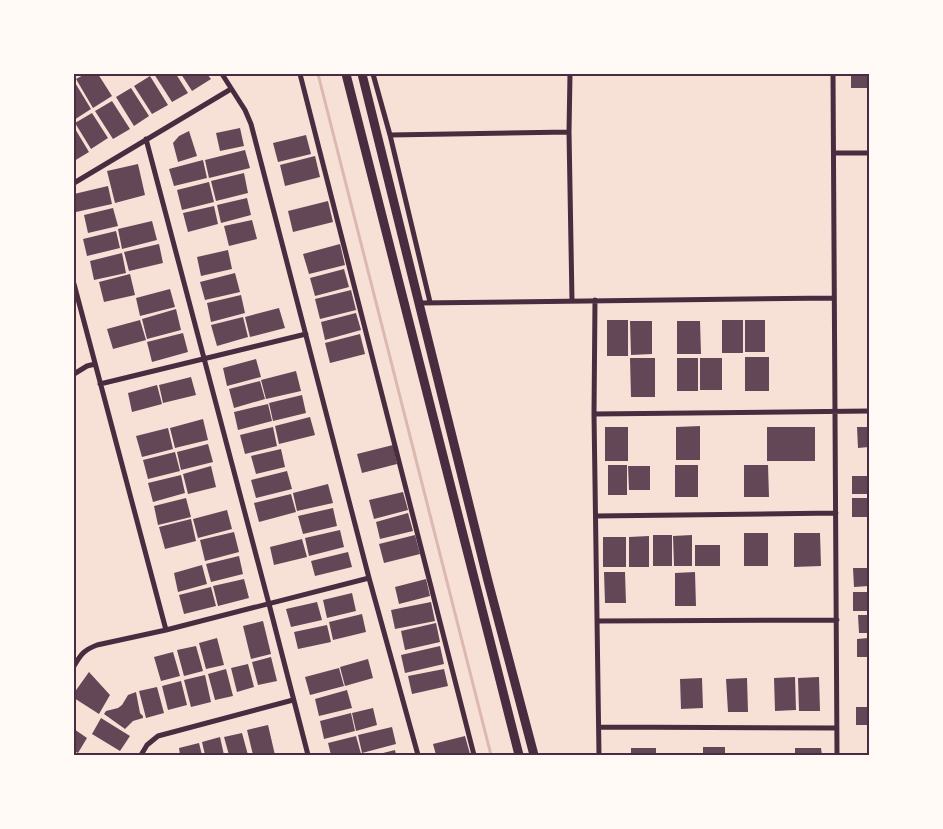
<svg xmlns="http://www.w3.org/2000/svg" width="943" height="829" font-family="Barlow,sans-serif">
<style>
.lines{fill:none;stroke-linecap:round;stroke-linejoin:round}
.stream{stroke:#dcb8b0;stroke-width:3}
.building{fill:#644757}
.minor{stroke:#4a2c40;stroke-width:5}
.secondary{stroke:#4a2c40;stroke-width:9}
.neatline{fill:none;stroke:#4a2c40;stroke-width:2}
</style>
<rect width="100%" height="100%" fill="#f7e1d7"/>
<g class="lines">
<path class="stream" d="M318,74L491,755"/>
</g>
<path class="building" d="M85,74H98L112,96L93,108L76,79Z
M154,74H176L188,93L172,102Z
M181,74H207L211,79L192,91Z
M851,74H869V88H851Z
M150,76L168,105L152,114L134,86Z
M74,81L91,109L74,120Z
M131,88L149,116L134,126L116,97Z
M112,101L130,129L113,139L95,111Z
M92,113L108,138L91,149L75,123Z
M74,127L89,152L74,161Z
M240,128L244,146L220,151L216,133Z
M189,131L197,156L178,162L173,143L179,136Z
M306,135L311,154L278,162L273,143Z
M245,150L250,168L209,178L205,160Z
M315,156L320,177L285,186L280,165Z
M203,160L207,178L174,186L169,169Z
M138,164L145,195L115,203L107,171Z
M244,173L248,193L216,201L211,181Z
M209,182L214,202L182,210L177,190Z
M108,186L112,204L76,212L74,202V194Z
M247,198L251,215L221,223L217,205Z
M328,201L333,222L293,232L288,211Z
M214,206L218,224L188,232L183,213Z
M113,208L118,226L88,233L84,215Z
M252,220L257,239L229,246L224,226Z
M152,221L157,240L122,249L118,229Z
M116,231L120,248L87,256L83,239Z
M159,244L163,263L129,271L124,252Z
M340,244L345,265L309,274L303,254Z
M228,250L232,269L201,276L197,257Z
M122,253L126,273L94,280L90,261Z
M344,269L349,287L315,296L310,278Z
M235,273L240,292L205,300L200,282Z
M130,274L135,295L104,302L99,282Z
M170,289L175,307L140,316L136,298Z
M351,290L356,310L320,319L315,299Z
M241,295L245,313L211,322L207,303Z
M279,308L285,328L250,337L245,317Z
M176,309L181,330L147,339L142,319Z
M356,313L361,330L325,340L321,322Z
M243,317L248,337L217,346L211,325Z
M140,320L146,340L113,349L107,329Z
M607,320H628V356H607Z
M722,320H743V353H722Z
M745,320H765V352H745Z
M630,321H652V354L631,355Z
M677,321H700L701,354H677Z
M183,333L188,352L152,362L147,342Z
M360,334L365,354L330,363L325,343Z
M745,357H769V391H745Z
M630,358H655V397H631Z
M677,358H698V391H677Z
M700,358H722V390H700Z
M256,359L261,377L227,386L223,368Z
M296,371L301,391L266,399L261,380Z
M191,377L196,395L163,403L159,385Z
M260,381L265,399L234,408L229,389Z
M157,385L162,404L132,412L128,393Z
M302,395L306,413L273,421L269,403Z
M268,404L272,421L238,430L234,412Z
M310,417L315,435L279,444L275,426Z
M203,419L208,440L175,448L170,428Z
M700,426V460H676V427Z
M273,427L277,446L245,454L240,435Z
M605,427H628V461H605Z
M767,427H815V461H767Z
M857,427H869V447L858,448Z
M168,428L173,449L142,457L136,436Z
M208,444L213,462L181,470L177,452Z
M393,445L397,464L362,473L357,454Z
M281,449L285,467L256,474L251,456Z
M175,452L180,471L148,479L143,460Z
M608,465H627V495H608Z
M675,465H698V497H675Z
M744,465H768L769,497H744Z
M211,466L216,487L188,494L183,474Z
M628,466H650V490H629Z
M287,471L292,489L256,498L251,480Z
M181,475L185,493L153,502L148,483Z
M852,476H869V494H852Z
M328,484L333,503L297,511L293,493Z
M403,492L408,510L374,519L369,500Z
M291,494L296,512L259,522L254,503Z
M186,498L191,517L158,525L154,506Z
M852,498H869V517H852Z
M333,508L337,526L303,534L298,516Z
M227,510L232,529L198,538L193,519Z
M408,513L413,531L380,539L376,522Z
M191,519L196,541L165,549L159,527Z
M340,530L344,547L309,556L305,538Z
M234,532L239,552L205,561L200,540Z
M744,533H768V566H744Z
M794,533H820L821,566L794,567Z
M415,535L420,554L384,563L379,544Z
M653,535H672V566H653Z
M692,535V566H674L673,536Z
M649,536V567H629V537Z
M603,537H626V567H603Z
M302,539L307,557L274,565L270,547Z
M695,545H720V566H695Z
M348,552L352,567L315,576L311,561Z
M239,556L243,574L211,582L206,564Z
M202,565L207,584L178,592L174,573Z
M853,568H869V586L854,587Z
M604,572H625L626,603H605Z
M695,572L696,606H675V573Z
M244,579L249,598L218,606L213,586Z
M426,579L430,596L399,604L395,587Z
M211,587L216,606L184,614L179,595Z
M853,592H869V611H853Z
M352,593L356,611L327,618L323,600Z
M317,602L322,620L291,627L286,609Z
M431,602L435,621L395,629L391,610Z
M362,614L366,632L333,640L329,622Z
M858,615H869V633H859Z
M263,621L271,654L251,659L243,626Z
M436,623L440,642L405,650L401,631Z
M327,625L331,642L298,649L294,632Z
M217,638L224,665L206,669L199,643Z
M869,638V657H857V639Z
M196,646L203,671L184,676L177,650Z
M440,646L444,664L405,673L401,655Z
M173,652L180,676L161,681L154,657Z
M271,657L277,681L258,685L252,662Z
M368,659L373,678L345,686L340,667Z
M248,664L254,687L237,692L231,668Z
M339,668L344,686L310,695L305,677Z
M226,669L233,696L215,700L208,674Z
M444,669L448,686L412,694L408,676Z
M89,672L110,695L99,714L74,698V693Z
M205,675L211,702L191,707L184,680Z
M795,677L796,710L775,711L774,678Z
M819,677L820,711H799L798,678Z
M702,678L703,708L681,709L680,679Z
M747,678L748,712H728L726,679Z
M181,681L187,705L168,710L162,686Z
M157,687L164,713L146,718L139,691Z
M347,690L352,708L319,716L315,699Z
M136,692L140,713L143,716V718L133,721L125,729L104,714L106,711L118,708L122,705L128,695Z
M856,707H869V725H856Z
M373,708L377,725L356,731L352,713Z
M351,713L355,731L324,739L320,721Z
M101,718L130,736L120,751L92,734Z
M268,725L275,755H253L247,730Z
M392,727L396,744L362,753L358,735Z
M74,729L87,738L78,753L74,751Z
M242,733L248,755H229L224,737Z
M356,736L361,754L354,755H331L328,743Z
M465,736L470,754L464,755H436L433,744Z
M220,737L224,755H205L202,742Z
M199,743L202,755H180L179,748Z
M703,747H725V755H703Z
M631,748H656V755H631Z
M795,748H821L822,755H795Z
M395,750L396,755H375Z"/>
<g class="lines">
<path class="minor" d="M222,74L245,110L251,124L369,578L418,755
M300,74L474,755
M373,74L390,135L430,302
M570,74L569,132L572,301
M833,74L837,755
M390,135L569,132
M146,139L269,604L308,755
M834,153H869
M74,183L231,89
M74,284L166,630
M595,300L594,414L599,755
M419,303L834,298
M74,374L87,366L95,364
M100,384L306,334
M594,414L869,411
M596,516L836,513
M597,621L837,620
M74,666C81,654 84,650 97,645L166,630L369,578
M599,727L836,728
M141,755L147,745L158,736L293,700"/>
<path class="secondary" d="M346,74L519,755
M362,74L488,581L534,755"/>
</g>
<rect width="943" height="829" fill="none" stroke="#fffaf5" stroke-width="150"/>
<rect x="75" y="75" width="793" height="679" class="neatline"/>
</svg>
